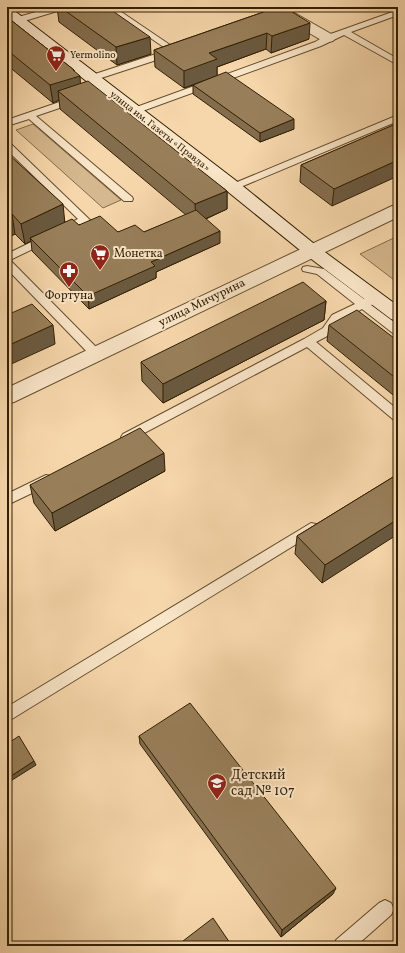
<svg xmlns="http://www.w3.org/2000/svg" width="405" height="953" font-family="Vollkorn,serif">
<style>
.green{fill:#d5b88e;stroke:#846c48}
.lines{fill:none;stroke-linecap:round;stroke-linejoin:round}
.lane-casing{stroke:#634d2c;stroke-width:2}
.street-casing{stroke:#634d2c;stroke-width:2}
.secondary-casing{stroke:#321f02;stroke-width:2}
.lane{fill:#f9e5c8;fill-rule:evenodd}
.street{fill:#f9e5c8;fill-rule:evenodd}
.secondary{fill:#f9e5c8;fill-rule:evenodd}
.wall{fill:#836d4d;stroke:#321f02}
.shaded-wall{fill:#6a593f;stroke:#321f02}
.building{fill:#987f5a;stroke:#321f02}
.labels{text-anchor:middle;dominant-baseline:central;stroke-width:4;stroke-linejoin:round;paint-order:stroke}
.far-poi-label{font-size:10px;fill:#321f02;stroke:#f9e5c8;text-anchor:start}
.far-street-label{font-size:10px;fill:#321f02;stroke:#f9e5c8}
.poi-label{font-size:12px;fill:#321f02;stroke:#f9e5c8;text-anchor:start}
.street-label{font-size:12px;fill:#321f02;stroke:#f9e5c8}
.near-poi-label{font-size:14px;fill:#321f02;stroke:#f9e5c8;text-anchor:start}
</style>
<rect width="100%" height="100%" fill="#f6d7ab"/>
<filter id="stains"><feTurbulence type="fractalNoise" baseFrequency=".005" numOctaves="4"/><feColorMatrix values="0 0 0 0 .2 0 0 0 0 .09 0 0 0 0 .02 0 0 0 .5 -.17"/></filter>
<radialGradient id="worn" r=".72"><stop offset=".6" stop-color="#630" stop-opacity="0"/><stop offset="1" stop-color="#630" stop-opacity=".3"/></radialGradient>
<path class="green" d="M33,124L121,200L103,208L16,130Z
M398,236V283L360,254Z"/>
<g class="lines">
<defs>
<path id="lane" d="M53,7H65L64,9L21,22H15L14,20L15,18Z
M105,7H114L179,51L178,53L95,80H89L88,78L89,76L168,50Z
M398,10V15L351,32L398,59V65L344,35L321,46L137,113L134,114L130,111L131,109L315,42L325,36Z
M77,96L80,97L81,99L80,101L36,116L132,197L133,199L132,201H124L29,119L7,126V120Z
M398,115V121L236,189L233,190L228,187L230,185Z
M7,142L10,143L90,220L89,222L10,260L100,351L102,354L100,357H92L7,269V254L78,219L7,150Z
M307,266L324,269L364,299L376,294L380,295L382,298L380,301L371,305L398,325V335L394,334L362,309L340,321L331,334L316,342L398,410V421L394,420L307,347L131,440L127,442L123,440L121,437L123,434L304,339L323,328L332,315L355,304L317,274L303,271L302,269L303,267Z
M46,475L51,476L53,480L51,484L7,505V494Z
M311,523L316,524L318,528L316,532L7,722V707Z
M385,900L391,903L394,909L391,915L356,946H333L336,940L379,903Z"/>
<path id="street" d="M267,7H284L333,35L335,38L333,41L328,42L323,41L269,10Z
M398,205V217L14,402L7,404V388L392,206Z"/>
<path id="secondary" d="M7,8L12,9L239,183L318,247L398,306V321L391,319L306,255L227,191L7,19Z"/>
</defs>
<use href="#lane" class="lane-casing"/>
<use href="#street" class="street-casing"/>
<use href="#secondary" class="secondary-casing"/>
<use href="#lane" class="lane"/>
<use href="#street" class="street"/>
<use href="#secondary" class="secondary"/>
</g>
<path class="wall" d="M57,7H107L151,54L117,65L59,22Z
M278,7L309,39L271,53L266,49L217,67V76L294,129L260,142L193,94V85L184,88L155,67L154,50Z
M7,17L74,70V71L80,84L227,191V209L206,219L220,243L156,272V278L89,309L32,251L31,241L25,244L15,234L7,238V153L65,222L118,232H144L186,215L60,109L59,100L53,103L7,65Z
M398,123L332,206L300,182L301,165Z
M326,301L324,320L163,403L142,381L141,362Z
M329,325L398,341V399L327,341Z
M165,471L55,531L34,503L30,485Z
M398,474L322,583L295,554L297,536Z
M139,736L333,894L281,937L140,744Z
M183,941L232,946H184Z"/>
<path class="shaded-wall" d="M310,23L309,39L271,53L272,36Z
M267,33L266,49L217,67V76L184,88V71L209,53Z
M150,37L151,54L117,65L116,47Z
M73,70H74L75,77L80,76L81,93L58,91L59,100L53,103L50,85Z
M294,119V129L260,142V133Z
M398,160V176L332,206L334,189Z
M227,191V209L196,223L195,204Z
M63,204L65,224L30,238L31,241L25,244L21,224Z
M12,214L15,234L7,238V216Z
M220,231V243L156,272V278L89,309L88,296L151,262Z
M326,301L324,320L163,403V384Z
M53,325L55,344L7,366V346Z
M164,453L165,471L55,531L52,513Z
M398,519V534L322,583L325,565Z
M34,761L36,765L9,782L8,778Z
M336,888L333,894L281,937L282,930Z"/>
<path class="building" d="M60,7H107L150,37L116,47Z
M278,7H284L310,23L272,36L267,33L209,53L217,59L184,71L154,50Z
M7,17L74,70H73L80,76L50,85L7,50Z
M226,72L294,119L260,133L193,85Z
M88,81L227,191L195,204L58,91Z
M398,123V160L334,189L301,165Z
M7,153L63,204L21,224L12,214L7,216V193L8,192L7,191Z
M196,210L220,231L151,262L155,266L88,296L30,238L72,219L79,225L100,216L118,232L135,225L144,232Z
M303,282L326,301L163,384L141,362Z
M32,304L53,325L7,346V315Z
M357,310L398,341V380L329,325Z
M140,428L164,453L52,513L30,485Z
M398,474V519L325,565L297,536Z
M190,703L336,888L282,930L139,736Z
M19,736L34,761L8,778L7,777V744Z
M213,918L232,946H187L183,941Z"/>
<defs>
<symbol id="supermarket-pin" viewBox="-11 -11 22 30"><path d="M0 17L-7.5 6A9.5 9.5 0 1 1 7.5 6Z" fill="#8f2418" stroke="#f9e5c8"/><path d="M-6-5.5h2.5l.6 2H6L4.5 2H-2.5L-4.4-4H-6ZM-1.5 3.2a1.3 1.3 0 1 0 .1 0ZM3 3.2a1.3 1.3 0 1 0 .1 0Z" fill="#fff"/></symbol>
<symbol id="pharmacy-pin" viewBox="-11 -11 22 30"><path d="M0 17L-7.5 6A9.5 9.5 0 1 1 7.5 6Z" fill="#8f2418" stroke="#f9e5c8"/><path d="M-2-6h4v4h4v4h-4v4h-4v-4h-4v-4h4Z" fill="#fff"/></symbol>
<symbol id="school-pin" viewBox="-11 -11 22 30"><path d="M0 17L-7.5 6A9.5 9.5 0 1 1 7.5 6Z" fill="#8f2418" stroke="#f9e5c8"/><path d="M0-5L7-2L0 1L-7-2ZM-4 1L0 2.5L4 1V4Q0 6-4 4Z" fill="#fff"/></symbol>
</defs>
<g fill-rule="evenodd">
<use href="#supermarket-pin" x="45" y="44" width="22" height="30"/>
<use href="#supermarket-pin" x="89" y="243" width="22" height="30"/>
<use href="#pharmacy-pin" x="58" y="260" width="22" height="30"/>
<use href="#school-pin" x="206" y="772" width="22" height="30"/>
</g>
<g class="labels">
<g class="far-poi-label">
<text x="70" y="55">Yermolino</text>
</g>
<g class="far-street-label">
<text transform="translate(160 131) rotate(38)">улица им. Газеты «Правда»</text>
</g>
<g class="poi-label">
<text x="114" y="254">Монетка</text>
<text x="69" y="296" text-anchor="middle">Фортуна</text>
</g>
<g class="street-label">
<text transform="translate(202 303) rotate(-26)">улица Мичурина</text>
</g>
<g class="near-poi-label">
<text x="231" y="775">Детский<tspan x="231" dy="16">сад № 107</tspan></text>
</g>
</g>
<rect width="405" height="953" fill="none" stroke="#f6d7ab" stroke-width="24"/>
<rect x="8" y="8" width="389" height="937" fill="none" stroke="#321f02" stroke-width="2"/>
<rect x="12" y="12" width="381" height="929" fill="none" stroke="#321f02"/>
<rect width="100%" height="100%" filter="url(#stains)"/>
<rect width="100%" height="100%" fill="url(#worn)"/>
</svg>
